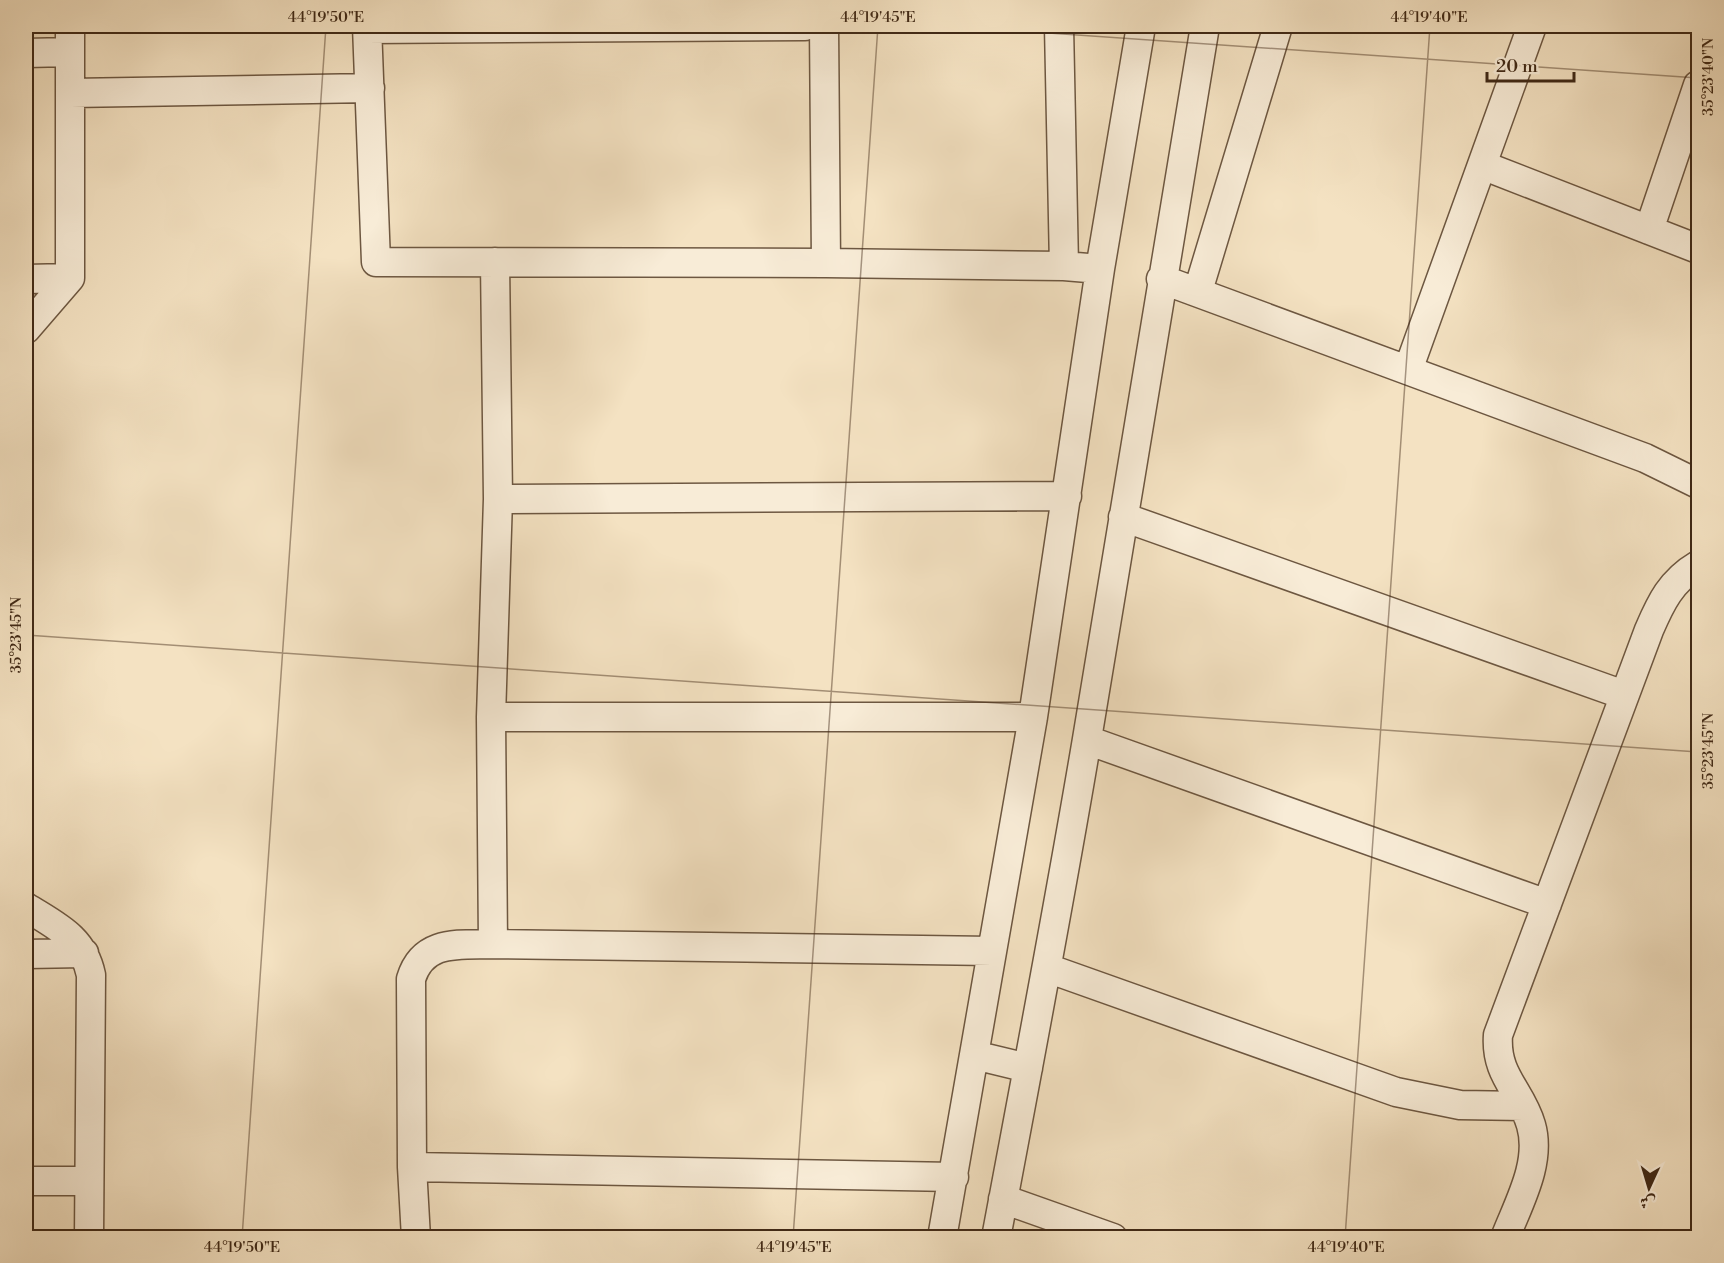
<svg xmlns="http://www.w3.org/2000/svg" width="1724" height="1263" font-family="'Libre Bodoni',Amiri,serif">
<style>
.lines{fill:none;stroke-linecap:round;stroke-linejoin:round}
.street-casing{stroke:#6d5741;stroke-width:31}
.street{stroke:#f8ecd7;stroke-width:28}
.ticks{fill:none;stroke:#402916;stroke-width:1.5;stroke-opacity:0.45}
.neatline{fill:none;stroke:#402916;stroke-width:2}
.ticks-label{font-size:15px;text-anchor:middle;fill:#402916}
</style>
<rect width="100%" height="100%" fill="#f4e2c2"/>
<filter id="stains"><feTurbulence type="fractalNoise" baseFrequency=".00333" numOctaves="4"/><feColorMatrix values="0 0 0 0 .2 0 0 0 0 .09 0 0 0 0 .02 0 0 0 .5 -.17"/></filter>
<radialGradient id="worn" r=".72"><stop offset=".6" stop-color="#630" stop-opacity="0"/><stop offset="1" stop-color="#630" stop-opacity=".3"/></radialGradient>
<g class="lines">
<defs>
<path id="street" d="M367,26L376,262L826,263L1064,266L1100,269
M824,26L826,263
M1059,26L1064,266
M367,29L805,26
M26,53L70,52
M71,93L370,88
M1482,165L1698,249
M1649,230L1698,85
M26,279L70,278
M1161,279L1645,458L1698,484
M1198,291L1278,26
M26,329L70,278V26
M1408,370L1532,26
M498,499L1067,496
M1123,517L1624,695
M491,717H1033
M1087,740L1547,904
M26,907C56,926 83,937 91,975L89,1238
M493,944L491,717L498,499L495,262
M26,954L84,953
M1047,968L1396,1092L1460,1105L1523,1106
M974,1055L1028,1068
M412,1167L954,1177
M26,1181H88
M1003,1199L1113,1238
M416,1238L412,1167L411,979C423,939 459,945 493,944L992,951
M942,1238L1033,717L1100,269L1141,26
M996,1238C1027,1072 1059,906 1087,739C1127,501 1164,263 1205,26
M1505,1238C1518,1204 1542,1163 1531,1125C1521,1090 1495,1076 1498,1035L1649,630C1661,602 1671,581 1698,565"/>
</defs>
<use href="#street" class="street-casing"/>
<use href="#street" class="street"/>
</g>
<path class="ticks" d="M948,26L1698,78M26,635L1698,752M242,1238L326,26M793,1238L878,26M1345,1238L1430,26"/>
<rect width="1724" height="1263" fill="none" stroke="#f4e2c2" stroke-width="66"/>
<g transform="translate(1649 1188) rotate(184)" stroke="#f8ecd7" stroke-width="4.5" paint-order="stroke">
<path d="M0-4.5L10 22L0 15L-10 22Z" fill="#402916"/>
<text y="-9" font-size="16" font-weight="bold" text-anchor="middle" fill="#402916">ش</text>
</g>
<path d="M1487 72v9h87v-9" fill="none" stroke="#402916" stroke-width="3"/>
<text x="1496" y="72" font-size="18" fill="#402916" stroke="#f8ecd7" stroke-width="4.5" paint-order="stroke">20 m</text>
<rect x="33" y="33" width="1658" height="1197" class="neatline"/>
<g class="ticks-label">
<text x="326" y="22">44°19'50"E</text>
<text x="878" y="22">44°19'45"E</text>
<text x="1429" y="22">44°19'40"E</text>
<text transform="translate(1708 77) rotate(-90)" y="5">35°23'40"N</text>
<text transform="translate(16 635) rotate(-90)" y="5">35°23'45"N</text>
<text transform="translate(1708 751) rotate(-90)" y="5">35°23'45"N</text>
<text x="242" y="1252">44°19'50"E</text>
<text x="794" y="1252">44°19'45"E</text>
<text x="1346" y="1252">44°19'40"E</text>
</g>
<rect width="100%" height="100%" filter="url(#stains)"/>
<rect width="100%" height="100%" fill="url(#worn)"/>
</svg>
